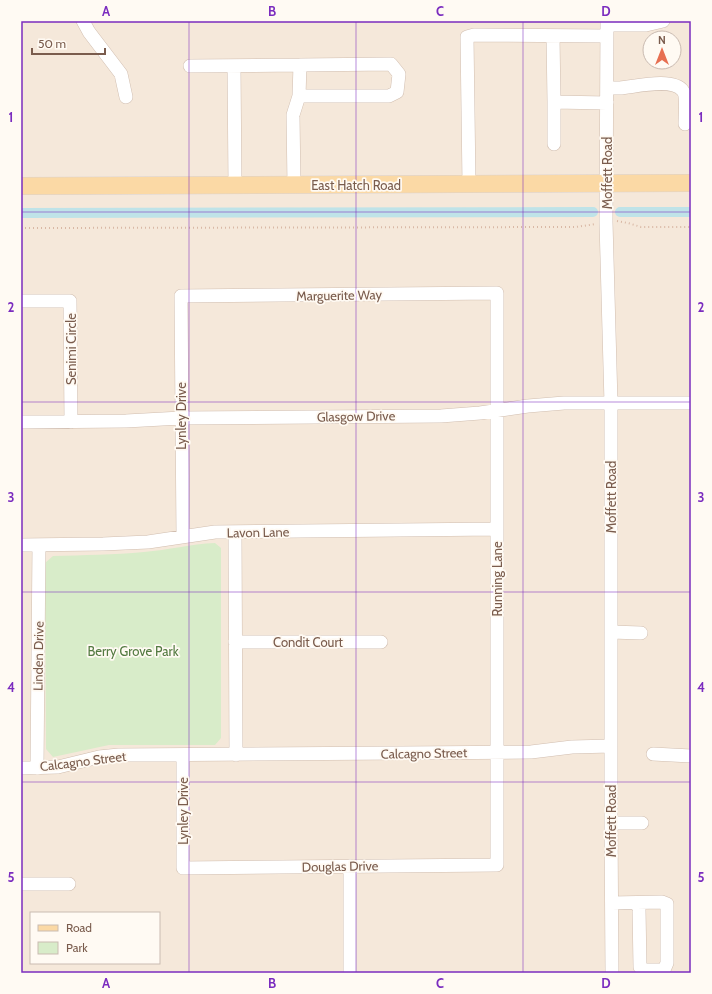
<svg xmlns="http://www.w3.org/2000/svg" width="712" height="994" font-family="Cabin,sans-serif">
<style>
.residential{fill:#f5e8da;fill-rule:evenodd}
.green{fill:#d8ecc9}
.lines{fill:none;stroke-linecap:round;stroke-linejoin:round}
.canal{stroke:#bfe3e8;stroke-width:10}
.minor-casing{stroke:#d1beb0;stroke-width:14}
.major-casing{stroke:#dad1cd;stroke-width:18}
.path{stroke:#d9b8a5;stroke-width:2;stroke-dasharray:1 3;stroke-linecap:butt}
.minor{stroke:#fff;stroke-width:13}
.major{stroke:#fbd9a5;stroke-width:17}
.grid{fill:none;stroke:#7b2cbf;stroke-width:1;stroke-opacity:0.55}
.labels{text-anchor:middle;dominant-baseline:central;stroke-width:3.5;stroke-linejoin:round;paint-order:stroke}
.street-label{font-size:13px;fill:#7a5c4d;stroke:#fffaf3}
.park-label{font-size:13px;fill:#537a41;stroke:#fffaf3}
.neatline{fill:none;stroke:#7b2cbf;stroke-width:1.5}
.grid-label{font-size:13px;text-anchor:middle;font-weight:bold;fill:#7b2cbf}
</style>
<rect width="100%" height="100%" fill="#fdf6ec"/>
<path class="residential" d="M21,21H691V973H21ZM650,38H674V62H650ZM31,913H159V963H31Z"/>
<path class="green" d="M215,543L221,548V738L215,745H109L53,757L46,749L45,563L53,556C83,555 114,555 144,552C168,550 191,544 215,543Z"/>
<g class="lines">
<path class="canal" d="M620,212H691
M21,213L593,212"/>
<defs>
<path id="minor" d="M83,21L89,32L121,74L126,97
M607,21L606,222L611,403V823L612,973
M607,25H646L663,21
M553,36L554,102L607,103
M190,66L300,65
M234,66L235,186
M607,88C611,88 616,88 620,88C634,87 673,77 683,91C687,96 685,117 685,124
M554,102V144
M469,184L467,37L474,35L607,36
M294,186L293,115L299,96L300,65L391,64L399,74L397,92L389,96H299
M21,301H70L71,422
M21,422L126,421L181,418L441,416L480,413L528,406L564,403H691
M235,532L236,755
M183,536L181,296L497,293V865L183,868V755
M21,545L103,544L148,542L215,532L497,529
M611,632L641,633
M235,642H381
M653,754L691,756
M21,768L58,767L99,757L119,755L531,752L572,747L611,746
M37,768L39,545
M611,823H642
M350,866V973
M21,884H69
M612,903L662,902L667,904V963L664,970H645L640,967L639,909L637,903"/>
<path id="major" d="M21,186L691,183"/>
</defs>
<use href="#minor" class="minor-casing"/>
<use href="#major" class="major-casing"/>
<path class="path" d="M617,221L628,223L641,227H691
M21,228L576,227L596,224"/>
<use href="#minor" class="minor"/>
<use href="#major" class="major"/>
</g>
<path class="grid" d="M189,21V973M356,21V973M523,21V973M21,212H691M21,402H691M21,592H691M21,782H691"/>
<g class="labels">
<g class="street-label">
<text transform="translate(607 173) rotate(-90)">Moffett Road</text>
<text x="356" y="185">East Hatch Road</text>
<text transform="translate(339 295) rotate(-1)">Marguerite Way</text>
<text transform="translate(71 349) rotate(-90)">Senimi Circle</text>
<text transform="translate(181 416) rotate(-90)">Lynley Drive</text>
<text transform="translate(356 416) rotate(-1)">Glasgow Drive</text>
<text transform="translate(611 497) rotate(-90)">Moffett Road</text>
<text transform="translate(258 532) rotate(-1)">Lavon Lane</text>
<text transform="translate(497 579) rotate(-90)">Running Lane</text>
<text x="308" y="642">Condit Court</text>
<text transform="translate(38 656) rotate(-89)">Linden Drive</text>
<text transform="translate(424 753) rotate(-1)">Calcagno Street</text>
<text transform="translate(83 761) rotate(-7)">Calcagno Street</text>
<text transform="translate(183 811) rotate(-90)">Lynley Drive</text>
<text transform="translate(611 821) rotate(-90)">Moffett Road</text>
<text transform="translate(340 866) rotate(-1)">Douglas Drive</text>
</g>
<g class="park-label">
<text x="133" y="651">Berry Grove Park</text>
</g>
</g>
<rect width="712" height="994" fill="none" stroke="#fffaf3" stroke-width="44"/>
<rect x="30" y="912" width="130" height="52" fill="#fffaf3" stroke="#cabbb1"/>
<rect x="38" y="925" width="20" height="6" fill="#fbd9a5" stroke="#cabbb1"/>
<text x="66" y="932" font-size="12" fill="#7a5c4d">Road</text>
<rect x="38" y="942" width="20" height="12" fill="#d8ecc9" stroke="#cabbb1"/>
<text x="66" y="952" font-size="12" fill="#7a5c4d">Park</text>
<g transform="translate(662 50)"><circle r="19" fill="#fffaf3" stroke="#cabbb1"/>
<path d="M0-3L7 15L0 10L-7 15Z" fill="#e76f51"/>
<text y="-6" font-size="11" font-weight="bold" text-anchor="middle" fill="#7a5c4d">N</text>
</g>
<path d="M32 48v6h73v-6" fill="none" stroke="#7a5c4d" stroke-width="2"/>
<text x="38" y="48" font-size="12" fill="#7a5c4d" stroke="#fffaf3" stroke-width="3" paint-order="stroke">50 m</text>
<rect x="22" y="22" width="668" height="950" class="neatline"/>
<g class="grid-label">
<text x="106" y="16">A</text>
<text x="272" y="16">B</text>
<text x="440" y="16">C</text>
<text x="606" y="16">D</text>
<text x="11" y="122">1</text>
<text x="701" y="122">1</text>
<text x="11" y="312">2</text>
<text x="701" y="312">2</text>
<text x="11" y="502">3</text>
<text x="701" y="502">3</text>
<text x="11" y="692">4</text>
<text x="701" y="692">4</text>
<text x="11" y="882">5</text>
<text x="701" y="882">5</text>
<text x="106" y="988">A</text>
<text x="272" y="988">B</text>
<text x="440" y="988">C</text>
<text x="606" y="988">D</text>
</g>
</svg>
